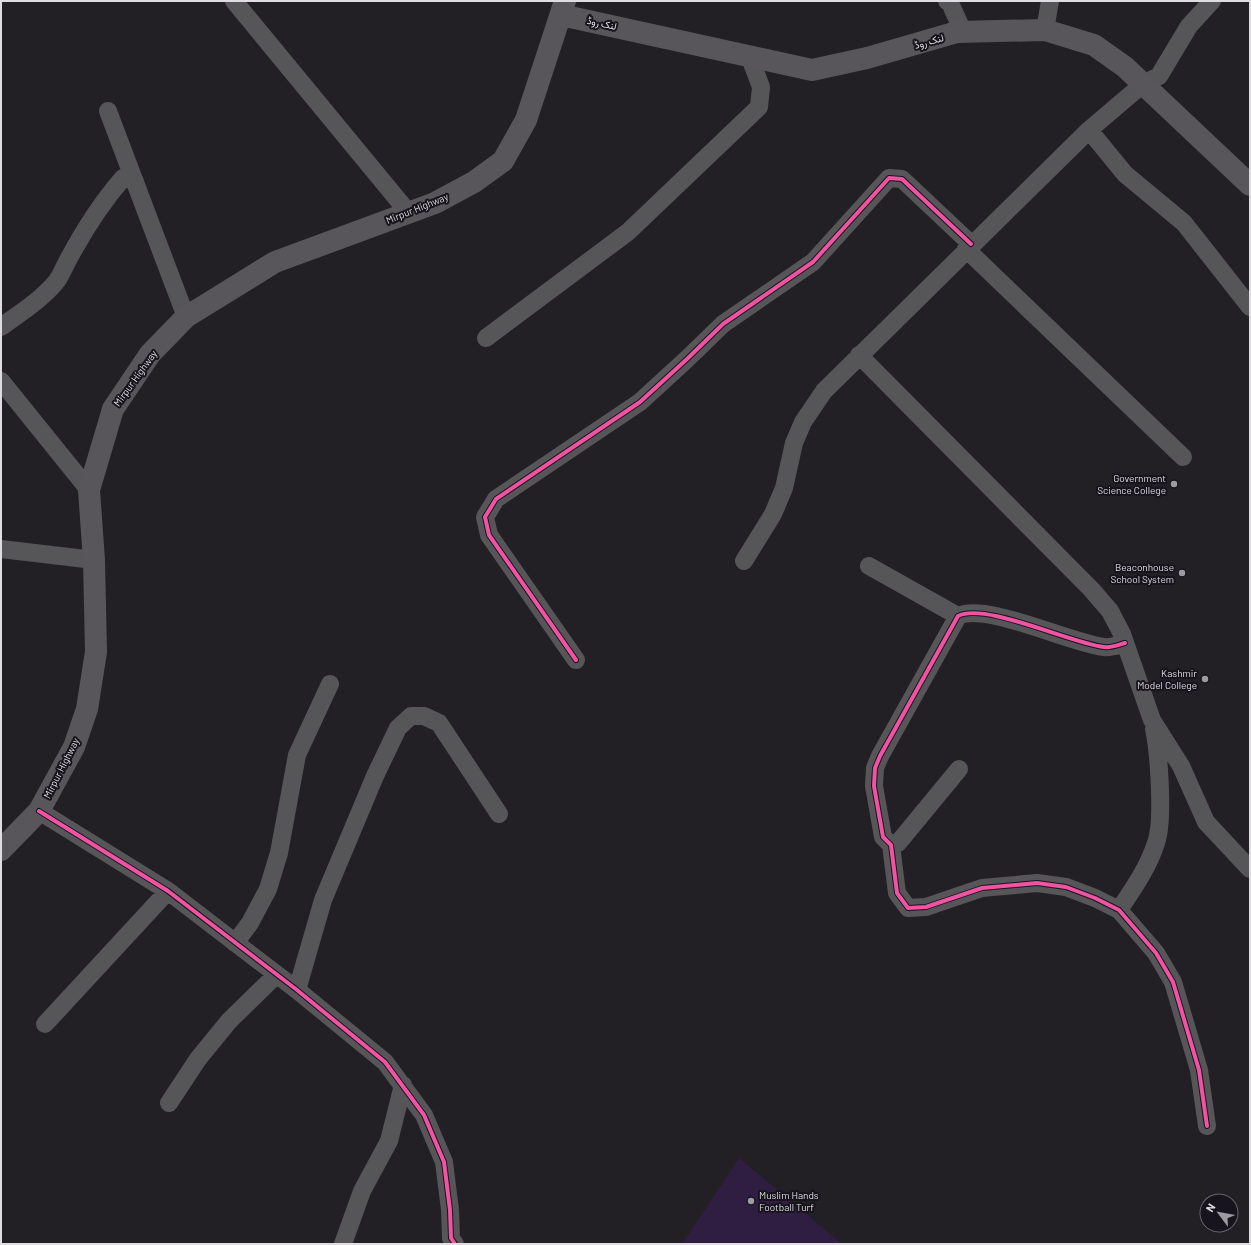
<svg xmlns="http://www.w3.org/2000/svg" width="1251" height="1245" font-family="Barlow,Vazirmatn,sans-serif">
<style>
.green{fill:#301e42}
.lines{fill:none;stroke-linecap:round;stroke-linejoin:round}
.minor{stroke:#565557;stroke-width:18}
.major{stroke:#58565a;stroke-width:22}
.cycleway-casing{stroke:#18141d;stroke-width:6}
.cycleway{stroke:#f153a3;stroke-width:4}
.poi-dot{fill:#9d9aa0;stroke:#18141d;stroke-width:1.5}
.labels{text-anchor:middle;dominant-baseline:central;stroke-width:4;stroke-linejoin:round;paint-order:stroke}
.street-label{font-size:10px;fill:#dfdce2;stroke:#18141d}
.poi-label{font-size:10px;fill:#dfdce2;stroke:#18141d;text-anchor:end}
</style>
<rect width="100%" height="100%" fill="#221f25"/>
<path class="green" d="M739,1158L842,1244H682Z"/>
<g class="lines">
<path class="minor" d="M234,1L408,212
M947,1L950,3L960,25L957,32
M1045,30L1050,1
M108,111L186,317
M1089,130L1125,174L1184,223L1250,307
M966,249L1183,457
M1,327C20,313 41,300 56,282C61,276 64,267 68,260C83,232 102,202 123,178H131L135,181
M486,338L628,232L759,107L761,87L749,55
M859,355L1091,589L1110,611L1122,634L1152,720L1181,766L1206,822L1250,869
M1,381L89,490
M1,549L94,560
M744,561L773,514L784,488L794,443L803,422L824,391L1089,130L1143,84L1159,76L1189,26L1212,1
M869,566L958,616
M1125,643C1118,645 1112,648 1104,647C1070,643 985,602 958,616L880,756L875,768L874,786L883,837L891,845L897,893L908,908L926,907L982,888L1037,883L1066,887L1095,898L1119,910L1156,953L1173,982L1199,1070L1207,1126
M576,660L489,535L485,517L496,499L640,402L687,359L723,324L813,262L889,178L902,179L971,244
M39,811L168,891L297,990L385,1062L424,1115L444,1162L450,1210L451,1238L455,1244
M891,845L898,843L959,769
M1119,910C1133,889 1148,868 1156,843C1164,821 1159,753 1154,729
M235,943L250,923L268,889L279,853L297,755L330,684
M297,990L323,900L375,776L398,728L411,716H424L439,723L499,814
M45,1024L168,891
M169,1103L198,1059L229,1021L276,975
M343,1244L362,1191L389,1141L403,1085"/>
<path class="major" d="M561,15L812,70L867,58L957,32L1045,30L1094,45L1125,67L1250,185
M1,850L39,811L74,747L87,709L96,652L94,560L89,490L113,409L150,354L186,317L275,262L435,203L474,182L503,161L526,120L565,1"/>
<defs>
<path id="cycleway" d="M1125,643C1118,645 1112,648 1104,647C1070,643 985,602 958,616L880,756L875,768L874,786L883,837L891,845L897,893L908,908L926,907L982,888L1037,883L1066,887L1095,898L1119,910L1156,953L1173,982L1199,1070L1207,1126
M576,660L489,535L485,517L496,499L640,402L687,359L723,324L813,262L889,178L902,179L971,244
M39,811L168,891L297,990L385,1062L424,1115L444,1162L450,1210L451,1238L455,1244"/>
</defs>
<use href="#cycleway" class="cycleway-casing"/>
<use href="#cycleway" class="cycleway"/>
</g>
<g class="poi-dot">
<circle cx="1174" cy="484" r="4"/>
<circle cx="1182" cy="573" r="4"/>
<circle cx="1205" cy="679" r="4"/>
<circle cx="751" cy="1201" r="4"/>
</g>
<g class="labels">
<g class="street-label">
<text transform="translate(602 23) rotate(12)">لنک روڈ</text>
<text transform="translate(929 41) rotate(-16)">لنک روڈ</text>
<text transform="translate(417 208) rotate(-22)">Mirpur Highway</text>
<text transform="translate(135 378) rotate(-54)">Mirpur Highway</text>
<text transform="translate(61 768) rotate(-63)">Mirpur Highway</text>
</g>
<g class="poi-label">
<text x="1166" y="478">Government<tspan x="1166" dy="12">Science College</tspan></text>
<text x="1174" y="567">Beaconhouse<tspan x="1174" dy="12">School System</tspan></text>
<text x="1197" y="673">Kashmir<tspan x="1197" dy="12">Model College</tspan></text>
<text x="759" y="1195" text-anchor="start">Muslim Hands<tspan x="759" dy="12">Football Turf</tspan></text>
</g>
</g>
<rect width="1251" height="1245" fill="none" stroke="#dfdce2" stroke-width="4"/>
<g transform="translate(1219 1213) rotate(302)"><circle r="19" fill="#18141d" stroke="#68646c"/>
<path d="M0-3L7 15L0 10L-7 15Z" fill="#9d9aa0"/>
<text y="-6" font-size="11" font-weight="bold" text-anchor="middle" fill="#dfdce2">N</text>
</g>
</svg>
